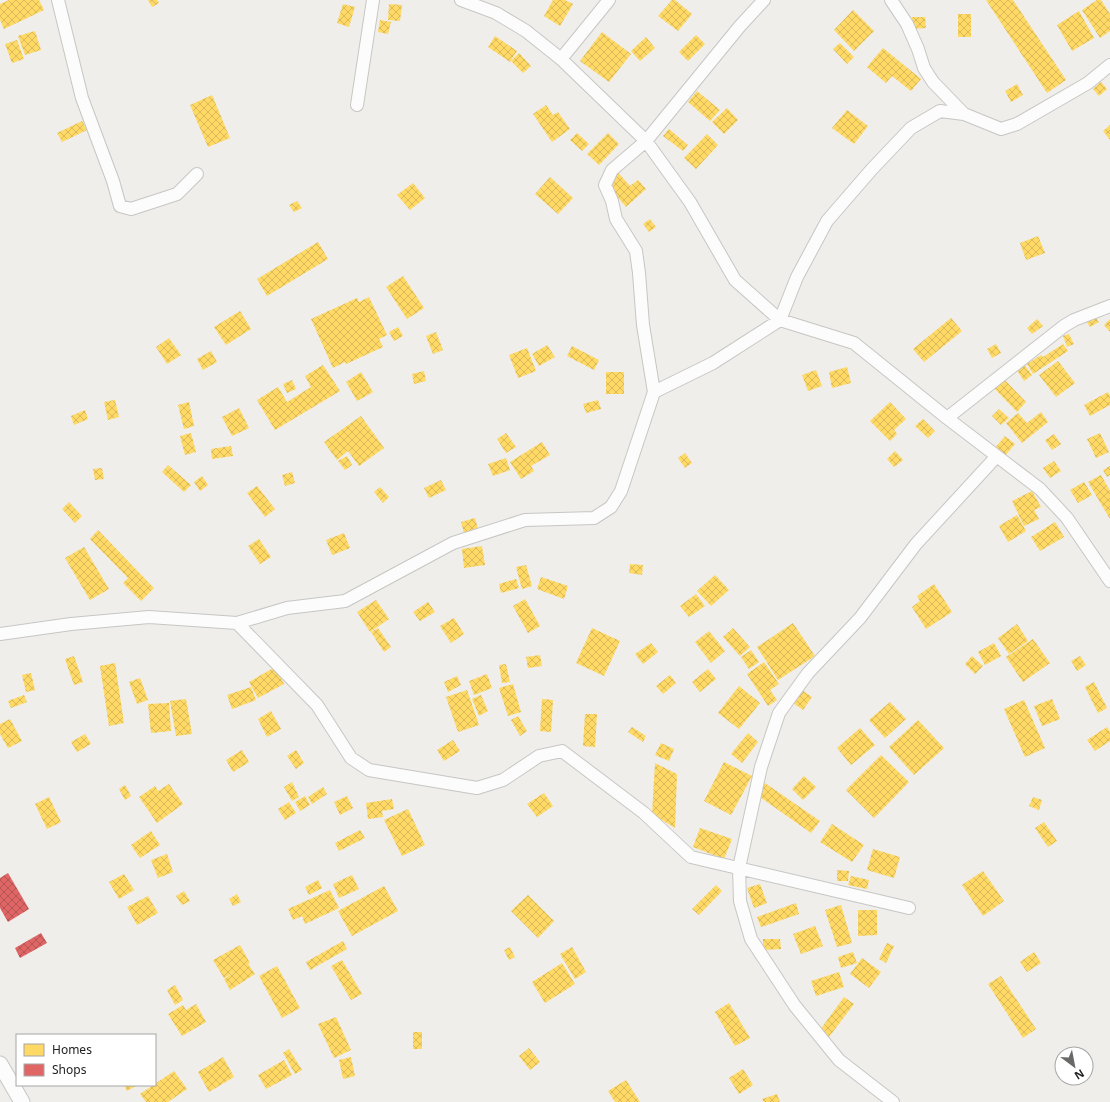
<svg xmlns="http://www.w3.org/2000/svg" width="1110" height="1102" font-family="'Noto Sans',sans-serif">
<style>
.homes{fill:url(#homes-cross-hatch)}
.shops{fill:url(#shops-cross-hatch)}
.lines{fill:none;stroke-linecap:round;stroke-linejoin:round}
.minor-casing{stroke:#c6c6c4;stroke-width:14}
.tertiary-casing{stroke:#c6c6c4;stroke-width:17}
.minor{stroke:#fdfcfc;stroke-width:12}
.tertiary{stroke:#fdfcfc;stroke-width:15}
</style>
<defs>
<pattern id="homes-cross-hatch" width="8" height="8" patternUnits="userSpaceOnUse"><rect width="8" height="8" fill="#ffd966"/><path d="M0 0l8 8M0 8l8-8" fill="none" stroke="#daba58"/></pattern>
<pattern id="shops-cross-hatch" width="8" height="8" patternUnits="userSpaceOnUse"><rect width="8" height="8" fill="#e06666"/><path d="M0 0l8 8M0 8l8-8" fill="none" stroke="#b55454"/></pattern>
</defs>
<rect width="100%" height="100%" fill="#efeeea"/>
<path class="homes" d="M9,0H39L44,10L4,29L0,20V4Z
M148,0H157L159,3L152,7Z
M553,0H565L573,4L560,26L544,16Z
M672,0H675L692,14L678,31L658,16Z
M986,0H1013L1066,80L1047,93Z
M1097,0H1101L1110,14V31L1100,38L1082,10Z
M343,4L355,7L349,27L337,23Z
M389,4L402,5L400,21L388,20Z
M853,10L874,31L854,51L834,30Z
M1079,11L1094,38L1072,51L1057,25Z
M958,14H971V37H958Z
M912,17H925L926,28L912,29Z
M380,20L391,22L388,34L378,32Z
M35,31L41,50L25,55L18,36Z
M602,32L631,54L609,82L580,61Z
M696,35L705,44L688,61L679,52Z
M495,36L517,51L510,62L488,47Z
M646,37L655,48L640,61L631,51Z
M17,40L24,59L12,63L5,44Z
M840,43L854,57L847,64L833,49Z
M883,48L921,79L911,91L892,76L886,83L867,67Z
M519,53L531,66L523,73L511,61Z
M1101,82L1107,89L1099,96L1093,89Z
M1017,84L1023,95L1011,102L1005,91Z
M697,91L720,110L710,121L688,102Z
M212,95L230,138L208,147L190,105Z
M546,105L553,115L558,112L570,129L552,142L533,114Z
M727,108L738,120L724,134L712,122Z
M847,110L868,126L854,144L832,128Z
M82,121L87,130L62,142L57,133Z
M1110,125V140L1103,131Z
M669,129L688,145L683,151L663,136Z
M577,133L589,144L582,151L570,140Z
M608,133L619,144L599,165L587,154Z
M707,134L718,145L696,169L684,158Z
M615,169L630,186L638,180L646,189L626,207L603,180Z
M550,177L573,198L558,214L535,194Z
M413,183L425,198L410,210L397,195Z
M297,201L302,208L294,212L289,205Z
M650,219L656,227L649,232L643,224Z
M1038,236L1045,253L1026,260L1020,243Z
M318,242L328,259L267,296L257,279Z
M403,276L424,308L407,319L386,287Z
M369,297L387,335L379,339L383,347L346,364L345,362L333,368L311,319L357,298L359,302Z
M240,311L251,329L226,345L214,327Z
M1092,313L1099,322L1090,327L1084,318Z
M951,318L962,331L924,362L913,349Z
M1037,319L1043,326L1032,334L1027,328Z
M1110,319V332L1104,325Z
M398,327L403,336L394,341L389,332Z
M436,332L443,350L433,354L426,336Z
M1069,334L1074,344L1067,347L1063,336Z
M169,338L181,355L167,364L156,347Z
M996,344L1001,353L992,358L987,349Z
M1063,344L1068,351L1033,374L1027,364L1041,355L1043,357Z
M547,345L555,357L539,366L532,354Z
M572,346L599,360L594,370L567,356Z
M527,348L536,371L518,378L509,355Z
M211,351L217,362L203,370L197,359Z
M1058,361L1075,383L1056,397L1039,375Z
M1023,363L1032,375L1024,381L1016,369Z
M323,365L340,391L275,430L257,400L278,387L287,402L311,387L305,376Z
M847,367L851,383L832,388L829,372Z
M816,370L822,386L808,391L802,375Z
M424,371L426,381L414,384L412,374Z
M361,372L373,392L357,401L346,382Z
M606,372H624V394H606Z
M1003,378L1026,402L1017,412L993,387Z
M292,380L296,389L287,393L283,384Z
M1108,392L1110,396V405L1090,416L1084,405Z
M115,400L119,417L108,420L104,402Z
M598,400L601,409L586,413L583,404Z
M189,402L194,426L184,429L178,405Z
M890,402L906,419L894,430L897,434L890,441L870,421Z
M239,408L249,428L232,436L222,417Z
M999,409L1009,418L1001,425L992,416Z
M85,410L88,419L74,425L71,416Z
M1041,412L1048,422L1022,443L1006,423L1018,413L1027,423Z
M361,416L384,448L359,466L348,451L337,460L324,442Z
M923,419L935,431L928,438L915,426Z
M191,433L196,452L185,455L180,436Z
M506,433L516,447L506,453L497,439Z
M1100,433L1109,452L1096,458L1087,439Z
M1054,434L1061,444L1052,450L1045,440Z
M1005,436L1015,444L1004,457L994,449Z
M542,442L550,455L531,466L534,471L521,479L510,462Z
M231,446L233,456L212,459L211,449Z
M895,451L903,460L894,467L887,459Z
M685,453L692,463L685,468L678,458Z
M347,456L352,465L345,470L338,461Z
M506,458L510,470L493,476L488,464Z
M1054,461L1061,471L1050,478L1043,468Z
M168,465L191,485L184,492L162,472Z
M1110,466V475L1107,477L1103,470Z
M102,468L104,479L95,480L93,469Z
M292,472L295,483L285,486L282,475Z
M1101,475L1110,491V519L1088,482Z
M202,476L208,485L200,491L194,482Z
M441,480L446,490L429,498L424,488Z
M1084,482L1092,495L1078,503L1070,490Z
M257,486L275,509L265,517L247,493Z
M380,487L389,497L383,503L374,492Z
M1032,491L1041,507L1034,510L1039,519L1024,526L1012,501Z
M69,502L82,516L75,523L62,509Z
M1017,515L1026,531L1008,542L999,526Z
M475,518L478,529L464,533L461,522Z
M1055,522L1064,537L1040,551L1031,537Z
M98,530L154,588L141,601L123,583L128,578L90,539Z
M344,533L350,548L332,555L326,540Z
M259,539L271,557L260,564L248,546Z
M482,546L485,565L464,568L462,549Z
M84,547L109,589L90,600L65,558Z
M630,564L643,565L642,575L629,573Z
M526,565L532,586L522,589L516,567Z
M715,575L729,590L711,606L697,591Z
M541,577L568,586L564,599L537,589Z
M516,579L519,588L501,593L499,584Z
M934,584L952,612L926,629L912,607L920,601L917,596Z
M696,594L705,606L689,617L680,606Z
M525,599L540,626L528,633L513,606Z
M376,600L389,619L370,632L357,612Z
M428,602L435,612L420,621L413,612Z
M454,618L464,634L451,643L440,626Z
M793,623L815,656L778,680L757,647Z
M1017,624L1028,641L1009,654L998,638Z
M378,628L391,647L384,652L371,632Z
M592,628L620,641L604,676L576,663Z
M733,628L750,647L740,656L723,637Z
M709,631L725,651L711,663L695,642Z
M1033,639L1050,663L1023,682L1006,657Z
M651,643L658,652L643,664L635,654Z
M994,643L1001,656L985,665L978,652Z
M751,650L759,662L749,669L741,657Z
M540,655L542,666L528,668L526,657Z
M74,656L83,682L74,685L65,659Z
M972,656L983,666L975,674L965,664Z
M1080,656L1086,665L1077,671L1071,661Z
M764,662L779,684L770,690L777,700L768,706L747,674Z
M115,663L124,723L109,726L100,666Z
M506,664L510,682L502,683L499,665Z
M275,667L284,684L258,698L249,682Z
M708,669L716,679L700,692L692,682Z
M31,673L35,690L26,692L22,675Z
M487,674L492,688L474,695L469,681Z
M670,675L676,683L663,694L656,686Z
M457,676L461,685L448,692L444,682Z
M140,678L148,700L137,704L129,682Z
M1094,682L1107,708L1098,713L1085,687Z
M513,684L521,712L508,716L499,688Z
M739,686L760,703L739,729L718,713Z
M251,687L256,700L232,709L227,695Z
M467,690L479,725L458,732L446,697Z
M802,690L812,697L803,710L793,703Z
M24,695L27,702L11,708L8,701Z
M481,695L488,711L479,716L472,699Z
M186,699L192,734L176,736L170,701Z
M542,699L553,700L551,732L540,731Z
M1052,699L1060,719L1042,726L1034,706Z
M1024,700L1045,748L1025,757L1004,709Z
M890,702L906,719L885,738L869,720Z
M169,703L171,731L151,733L148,704Z
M271,711L281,729L267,737L258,719Z
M585,714H597L595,747L583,746Z
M518,716L527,731L520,736L511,720Z
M10,719L22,741L8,748L0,734V724Z
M918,720L944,748L914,775L889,747Z
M632,727L646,736L643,742L628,732Z
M1107,727L1110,732V741L1095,751L1087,740Z
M860,728L875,745L851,765L837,748Z
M748,733L758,742L742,763L731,754Z
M85,734L91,744L77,752L71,742Z
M453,740L460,751L444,761L437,750Z
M661,743L674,749L669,761L655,755Z
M242,750L249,762L233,772L226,760Z
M296,750L304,763L296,769L287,756Z
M881,755L909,782L874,818L846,790Z
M724,762L752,776L731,815L704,801Z
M655,763L677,774L675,828L652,814Z
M804,776L816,787L803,800L792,789Z
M292,782L299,797L292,801L284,787Z
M765,783L820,821L811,833L757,795Z
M169,784L183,804L157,823L139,797L155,786L158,791Z
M125,785L131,796L125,800L119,789Z
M323,787L327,794L312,804L308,797Z
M544,793L553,806L537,817L527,804Z
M305,796L310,805L300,811L295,802Z
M347,796L353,808L340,815L334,802Z
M49,797L61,822L47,829L35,804Z
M1033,797L1042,800L1039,810L1029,806Z
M392,799L394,809L382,811L383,817L368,819L366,803Z
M289,802L296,813L285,820L278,809Z
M408,809L425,845L402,856L384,820Z
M1044,822L1057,841L1048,847L1035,828Z
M832,824L864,845L852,862L820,842Z
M700,828L732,839L724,859L693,847Z
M360,830L365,838L339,851L335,843Z
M151,831L160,845L140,858L131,845Z
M873,849L900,857L894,878L867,870Z
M167,854L173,872L158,878L151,860Z
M837,870L849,871L848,881H837Z
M983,871L1004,901L983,916L962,885Z
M124,874L134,890L119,899L109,882Z
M352,875L359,889L339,898L333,884Z
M851,876L869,880L867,889L848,885Z
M318,880L322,888L309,895L305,887Z
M760,884L767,903L754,908L747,888Z
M716,885L722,891L699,915L692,909Z
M384,886L398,911L352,936L338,911Z
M330,890L339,908L305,924L302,916L293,920L288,909Z
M184,891L190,901L182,905L176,896Z
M237,894L241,902L233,906L229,899Z
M528,895L554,921L538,938L511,911Z
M148,896L158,913L137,925L127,907Z
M796,903L799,914L761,927L757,917Z
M841,905L852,943L837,947L825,910Z
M858,910H877V935L858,936Z
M815,926L823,946L801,954L793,934Z
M763,939H780L781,949L763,950Z
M343,941L347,949L310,970L306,962Z
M887,943L894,946L886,963L879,959Z
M240,945L250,963L248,964L255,974L230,990L224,979L235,972L224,978L213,960Z
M510,947L515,957L509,960L504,950Z
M572,947L586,972L575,979L560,954Z
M853,952L857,963L841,968L838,957Z
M1034,952L1041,963L1027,972L1020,962Z
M862,958L881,972L869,988L850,974Z
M342,960L362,994L351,1000L331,966Z
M562,963L575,984L545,1003L532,982Z
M277,966L300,1008L282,1018L259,976Z
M839,972L844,987L816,996L811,981Z
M1001,976L1036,1029L1023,1038L988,984Z
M175,985L183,1000L175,1005L167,990Z
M844,997L854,1004L829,1037L820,1030Z
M729,1003L750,1038L735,1046L715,1012Z
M196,1004L206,1022L182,1036L168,1014L183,1005L186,1010Z
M336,1017L351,1050L334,1058L318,1024Z
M413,1032H422V1049H413Z
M529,1048L540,1062L530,1070L519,1056Z
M289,1049L302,1070L295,1074L283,1053Z
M223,1057L234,1077L209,1092L198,1072Z
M351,1057L355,1076L343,1079L339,1060Z
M284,1060L292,1075L266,1089L258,1075Z
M743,1069L753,1085L739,1094L729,1078Z
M174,1071L187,1089L168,1102H146L140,1094Z
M626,1080L640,1102H615L608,1091Z
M124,1085H136V1086L127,1091Z
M777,1094L780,1102H764L762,1099Z"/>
<path class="shops" d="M8,873L29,909L8,922L0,908V878Z
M41,933L47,943L20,958L15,948Z"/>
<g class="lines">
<defs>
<path id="minor" d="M58,0L82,98L113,181L120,206L131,209L177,194L197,174
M461,0L496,13L526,31L561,59L646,141L690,202L735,280L780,320L797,277L827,221L872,169L911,128L940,111L964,114L1001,129L1017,124L1088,83L1110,65
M891,0L907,24L918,49L924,68L933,82L964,114
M561,59L609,0
M357,105L373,0
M654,392L643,325L639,273L636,251L616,219L612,201L605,185L612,170L646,141L740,26L764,0
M947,418L1064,326L1074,320L1110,306
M237,623L287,608L345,601L453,543L525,520L594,518L611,507L621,491L654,392L713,363L780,320L854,343L947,418L1040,489L1067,518L1110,581
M0,634L71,624L149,617L237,623L317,705L351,758L369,770L477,788L503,780L539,756L562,751L644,813L691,857L909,908
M893,1102L839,1060L795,1006L751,939L740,901L739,868L761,767L779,713L808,673L860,618L916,544L996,457"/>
<path id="tertiary" d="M0,1064L22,1102"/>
</defs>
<use href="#minor" class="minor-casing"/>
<use href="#tertiary" class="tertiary-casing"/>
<use href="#minor" class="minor"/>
<use href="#tertiary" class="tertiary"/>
</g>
<rect x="16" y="1034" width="140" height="52" fill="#ffffff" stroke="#a6a6a6"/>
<rect x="24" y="1044" width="20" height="12" fill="#ffd966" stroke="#a6a6a6"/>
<text x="52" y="1054" font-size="12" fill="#212121">Homes</text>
<rect x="24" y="1064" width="20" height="12" fill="#e06666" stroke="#a6a6a6"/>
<text x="52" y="1074" font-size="12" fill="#212121">Shops</text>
<g transform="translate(1074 1066) rotate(148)"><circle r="19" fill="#ffffff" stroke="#a6a6a6"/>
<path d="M0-3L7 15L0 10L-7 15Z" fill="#696967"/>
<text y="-6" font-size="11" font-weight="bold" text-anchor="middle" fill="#212121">N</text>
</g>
</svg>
